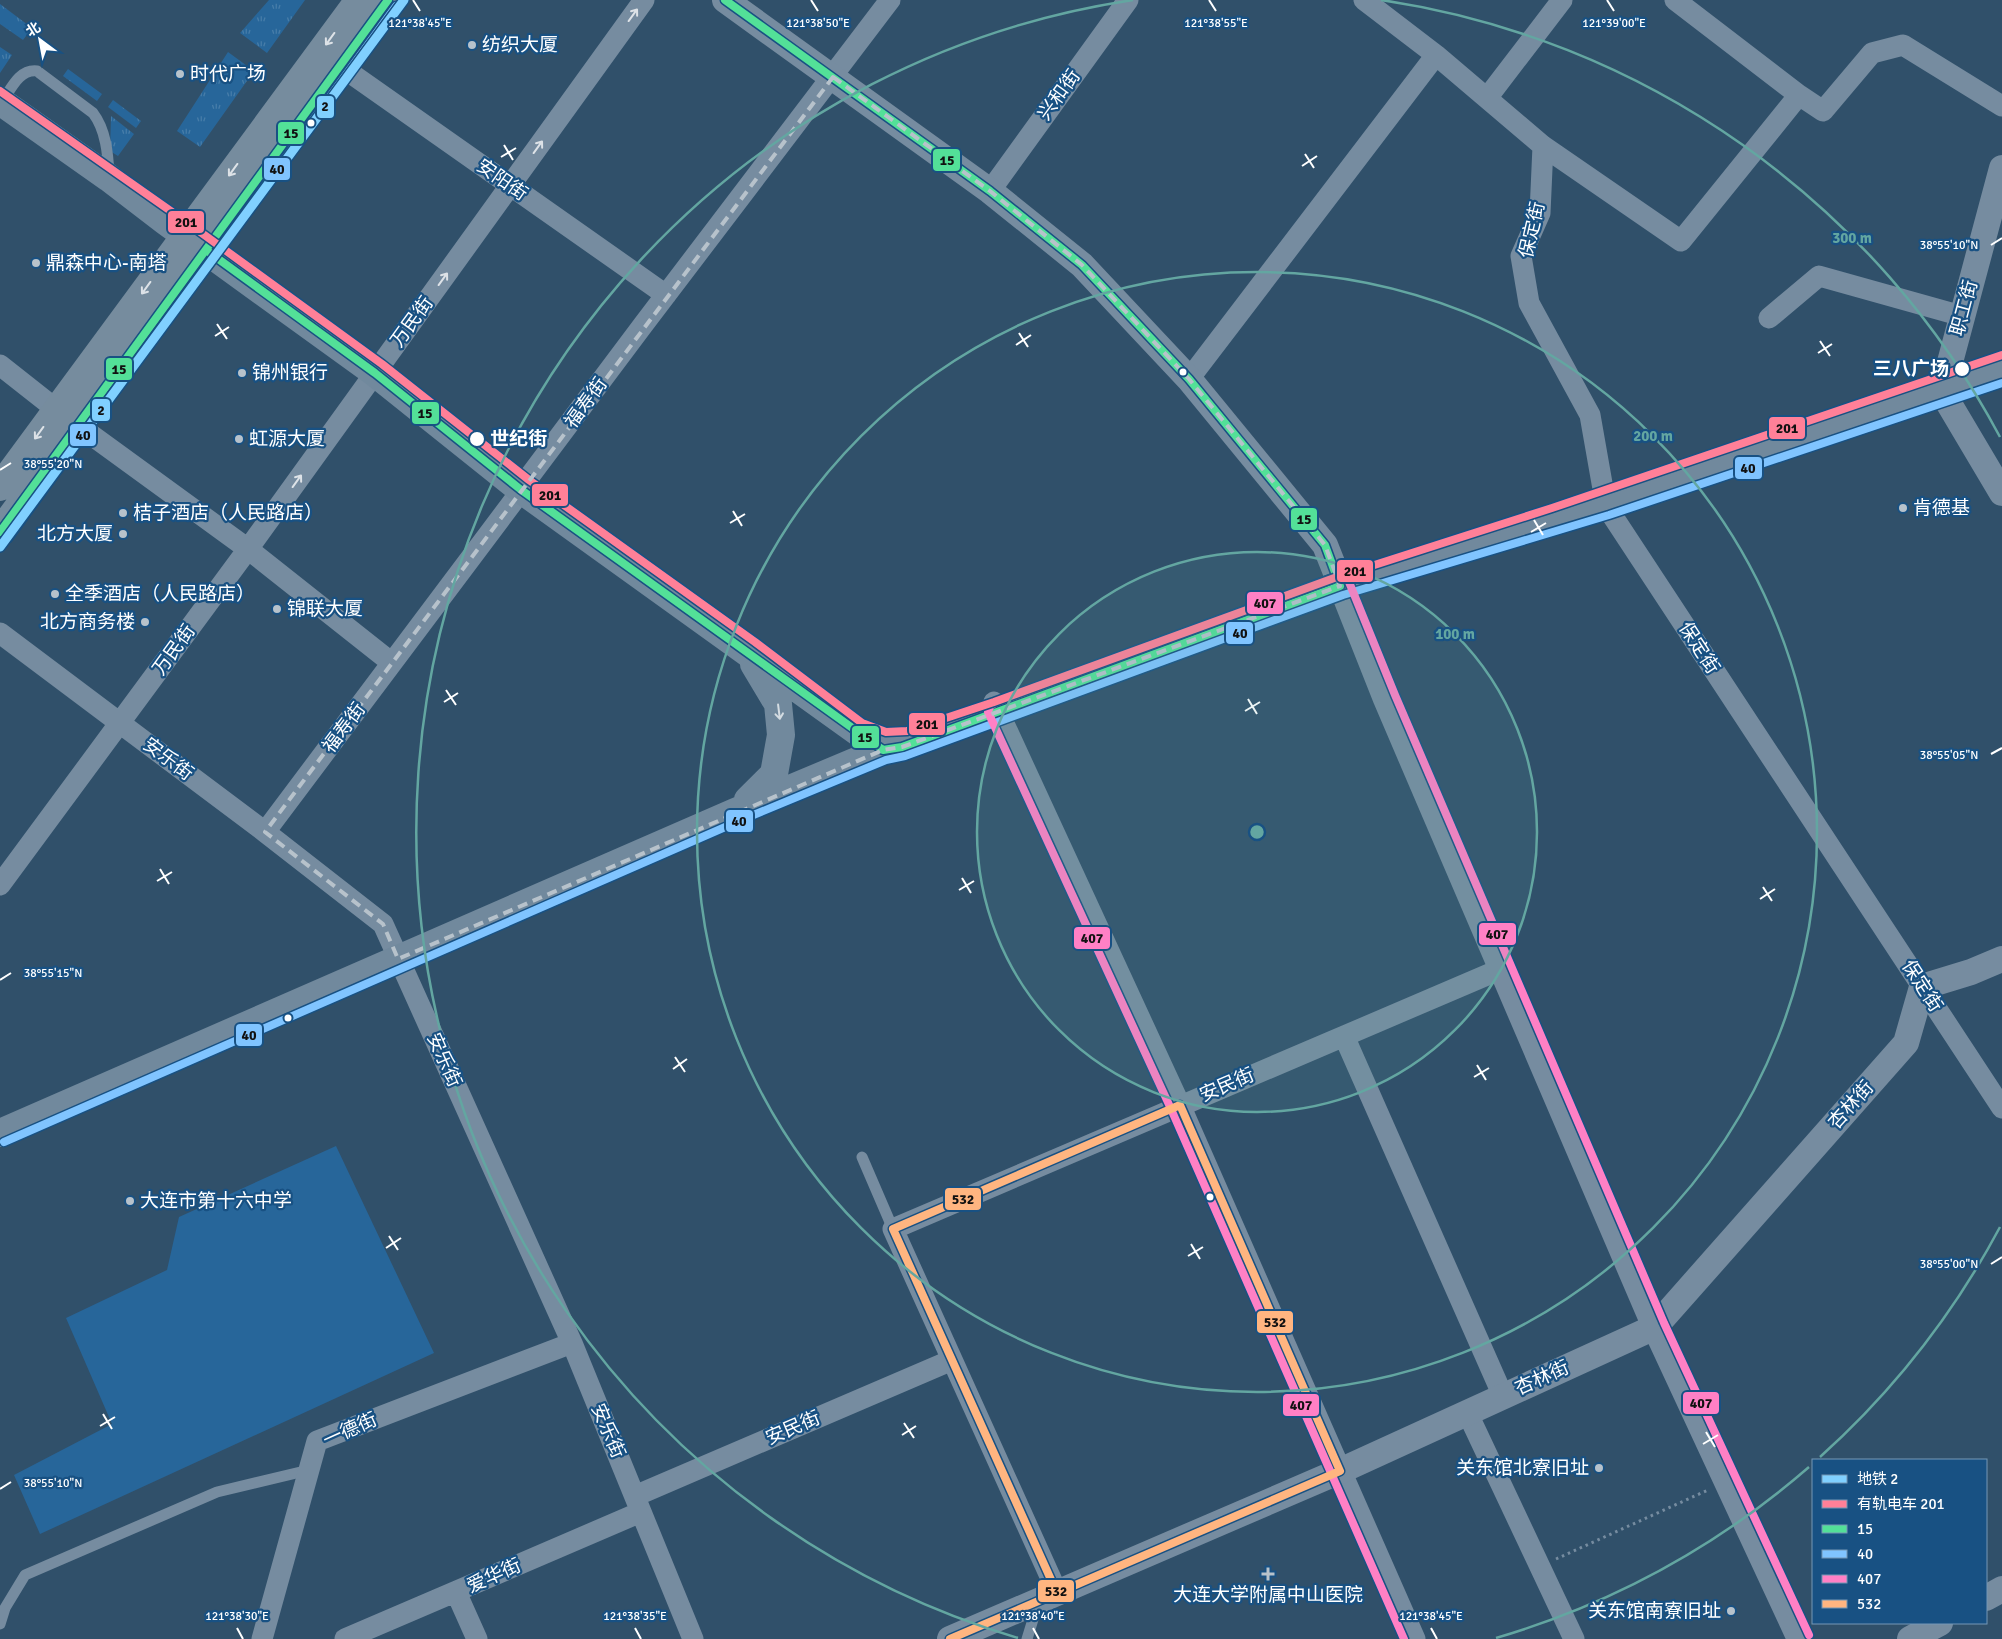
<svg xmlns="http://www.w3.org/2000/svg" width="2002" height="1639" font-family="Signika,'Noto Sans SC',sans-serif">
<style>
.grass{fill:url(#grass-tufts)}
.pitch{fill:#27669a}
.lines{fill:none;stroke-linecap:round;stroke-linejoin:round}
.path{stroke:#768ca0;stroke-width:3;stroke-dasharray:2.5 4;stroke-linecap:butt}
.service{stroke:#768ca0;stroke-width:11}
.minor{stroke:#768ca0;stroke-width:21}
.tertiary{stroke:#768ca0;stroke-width:26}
.secondary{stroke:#71899d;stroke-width:28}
.primary{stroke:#768c9e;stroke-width:28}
.bus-1-casing{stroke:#185183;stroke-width:11}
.bus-2-casing{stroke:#185183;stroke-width:11}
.bus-3-casing{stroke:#185183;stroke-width:11}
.bus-4-casing{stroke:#185183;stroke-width:11}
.bus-1{stroke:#53e098;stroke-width:8}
.bus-2{stroke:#80c4ff;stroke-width:8}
.bus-3{stroke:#ff80c5;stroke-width:8}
.bus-4{stroke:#ffb580;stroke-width:8}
.tram-1-casing{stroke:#185183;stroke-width:11}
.tram-1{stroke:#ff8098;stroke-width:8}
.metro-1-casing{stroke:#185183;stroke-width:12}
.metro-1{stroke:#80d0ff;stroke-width:9}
.oneway{stroke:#dde2e7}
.oneway2{stroke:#d4dce2}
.marked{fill:none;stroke:#b7c2cb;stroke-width:4;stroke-dasharray:10 6;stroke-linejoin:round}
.ticks{fill:none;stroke:#fff;stroke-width:2}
.ring{fill:none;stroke:#63a6a1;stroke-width:2.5}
.poi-dot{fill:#b7c2cb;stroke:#185183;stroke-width:2}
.bus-dot{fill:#fff;stroke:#185183;stroke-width:2}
.labels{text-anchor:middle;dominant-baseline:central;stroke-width:4.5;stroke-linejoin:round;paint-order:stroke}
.poi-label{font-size:19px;fill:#fff;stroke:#185183;text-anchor:start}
.street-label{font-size:19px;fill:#fff;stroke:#185183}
.stop-label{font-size:19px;font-weight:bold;fill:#fff;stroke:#185183;text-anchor:end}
.ticks-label{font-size:12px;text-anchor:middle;fill:#fff;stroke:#185183;stroke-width:4.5;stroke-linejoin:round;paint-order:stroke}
.centre{fill:#63a6a1;stroke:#185183;stroke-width:2.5}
.ring-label{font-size:15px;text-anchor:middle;font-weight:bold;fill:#63a6a1;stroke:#185183;stroke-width:4.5;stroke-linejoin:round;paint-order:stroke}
.line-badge{stroke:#185183;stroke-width:2}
.pale-badge-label{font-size:14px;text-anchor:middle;font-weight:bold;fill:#111}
</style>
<defs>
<pattern id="grass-tufts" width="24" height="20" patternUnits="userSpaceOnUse" patternTransform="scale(1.25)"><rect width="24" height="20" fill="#27669a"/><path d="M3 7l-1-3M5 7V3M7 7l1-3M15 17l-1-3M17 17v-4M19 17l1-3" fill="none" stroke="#477da9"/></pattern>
</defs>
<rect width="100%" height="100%" fill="#30506a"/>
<path class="grass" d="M269,0H305L267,53L240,33Z
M0,4L32,28L23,40L0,24Z
M0,47L12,55L0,73Z
M228,52L254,71L200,147L177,131Z
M68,69L102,94L97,101L63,76Z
M113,100L141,121L136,128L108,107Z
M111,116L134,134L118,156L110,151Z"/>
<path class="pitch" d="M336,1146L434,1353L40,1534L14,1475L112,1424L66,1318L167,1270L179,1217Z"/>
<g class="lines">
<path class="path" d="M1556,1559L1708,1490"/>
<path class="service" d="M2,102C11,89 19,69 37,71L93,113C106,130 108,154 109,175
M862,1157L893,1229
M0,1624L5,1608L25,1575L217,1492L309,1470
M1027,1639L1038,1603"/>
<path class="minor" d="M1364,0L1436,55L1543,146L1681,241L1799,95L1823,111L1872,53L1903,45L2002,106
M1675,0L1799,95
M339,65L666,295
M1487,98L1562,0
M1543,146L1540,213L1521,256L1529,303L1590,415L1606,506L2002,1108
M990,191L1128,0
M1769,318L1819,276L1962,316
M0,365L57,410L248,549L392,663
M1189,379L1436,55
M0,633L265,832L383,924L572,1343L693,1639
M994,702L1180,1105L1415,1639
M265,832L515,499L520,489L643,325L890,0
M0,885L248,549L644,0
M1344,1036L1503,1396
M1467,1412L1574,1639
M635,1496L952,1360
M456,1592L477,1639
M1058,1594L893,1229L1501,969
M262,1639L317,1441L572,1343
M345,1639L641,1512"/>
<path class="tertiary" d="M725,0L990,191L1082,265L1189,379L1325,545L1386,699L1655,1327L1800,1639
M2002,168L1942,392L2002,493
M1986,1598L2002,1589
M950,1639L1340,1471L1655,1327L1906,1043L1922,987L1971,972L2002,959
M1910,1639L1940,1623"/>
<path class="secondary" d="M0,101L109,178L165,221L375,373L520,489L883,750
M748,800L774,774L781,735L778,704L754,664
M0,1133L735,812L883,750L902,747L1340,586L1606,506L2002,372"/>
<path class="primary" d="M0,487L359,0
M0,532L388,0"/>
<defs>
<path id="bus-1" d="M206,250L375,373L520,489L883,750L902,747L1340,586L1325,545L1189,379L1082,265L990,191L725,0
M0,532L388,0"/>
<path id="bus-2" d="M8,538L396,6
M4,1142L739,821L886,760L905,756L1343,595L1609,515L2002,383"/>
<path id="bus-3" d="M1404,1639L1171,1109L988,712L990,706L995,703L1339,576L1346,578L1349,582L1395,695L1664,1323L1809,1635"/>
<path id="bus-4" d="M1180,1105L1340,1471L1057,1593L893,1229Z
M950,1639L1057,1593"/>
</defs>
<use href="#bus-1" class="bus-1-casing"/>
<use href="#bus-2" class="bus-2-casing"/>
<use href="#bus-3" class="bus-3-casing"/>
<use href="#bus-4" class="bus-4-casing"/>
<use href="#bus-1" class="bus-1"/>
<use href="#bus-2" class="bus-2"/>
<use href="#bus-3" class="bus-3"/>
<use href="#bus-4" class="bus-4"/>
<defs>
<path id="tram-1" d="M0,91L192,226L382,364L529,480L755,642L862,723L886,732L907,731L994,702L1337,577L1552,508L2002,355"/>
</defs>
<use href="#tram-1" class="tram-1-casing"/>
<use href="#tram-1" class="tram-1"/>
<defs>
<path id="metro-1" d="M0,547L404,0"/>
</defs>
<use href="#metro-1" class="metro-1-casing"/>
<use href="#metro-1" class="metro-1"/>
</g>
<defs><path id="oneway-shaft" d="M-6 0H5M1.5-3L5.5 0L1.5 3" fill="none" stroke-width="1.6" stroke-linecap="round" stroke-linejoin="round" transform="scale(1.25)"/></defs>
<g class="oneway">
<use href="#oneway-shaft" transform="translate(633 15) rotate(-54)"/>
<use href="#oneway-shaft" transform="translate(330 39) rotate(126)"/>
<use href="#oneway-shaft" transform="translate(538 147) rotate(-54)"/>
<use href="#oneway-shaft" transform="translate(233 170) rotate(126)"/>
<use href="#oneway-shaft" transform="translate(443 279) rotate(-54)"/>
<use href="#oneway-shaft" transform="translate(146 288) rotate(126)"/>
<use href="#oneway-shaft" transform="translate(39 433) rotate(126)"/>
<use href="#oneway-shaft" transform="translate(297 481) rotate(-54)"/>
</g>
<use class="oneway2" href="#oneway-shaft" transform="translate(779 712) rotate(83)"/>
<path class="marked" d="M833,77L990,191L1082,265L1189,379L1325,545L1340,586L902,747L883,750L398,959L383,924L265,832Z"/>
<path class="ticks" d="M413,0L420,11M811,0L818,11M1209,0L1216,11M1607,0L1614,11M504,145L513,160M1305,154L1314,168M501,157L516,148M1302,166L1317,156M1991,245L2002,238M217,324L227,339M1019,333L1028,347M215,336L229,327M1820,341L1830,356M1016,345L1031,335M1818,353L1832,344M0,470L11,463M733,511L742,526M1534,520L1543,535M730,523L745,514M1531,532L1546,523M446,690L456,705M1248,699L1257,714M444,702L458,693M1245,711L1260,702M1991,754L2002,748M160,869L169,884M962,878L971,893M157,881L172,872M1763,887L1772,901M959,890L974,881M1760,899L1775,889M0,980L11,973M675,1057L685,1072M1477,1065L1486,1080M673,1069L687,1059M1474,1077L1489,1068M389,1236L398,1250M1191,1244L1200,1259M386,1248L401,1238M1188,1256L1203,1247M1991,1264L2002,1257M103,1414L112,1429M904,1423L914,1438M100,1426L115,1417M1706,1432L1715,1447M902,1435L916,1426M1703,1444L1718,1435M0,1489L11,1482M237,1628L243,1639M635,1628L641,1639M1033,1628L1039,1639M1431,1628L1437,1639"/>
<circle cx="1257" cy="832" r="280" fill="#63a6a1" fill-opacity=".12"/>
<g class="ring">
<circle cx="1257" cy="832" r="280"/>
<circle cx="1257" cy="832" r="560"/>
<path d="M2000 1227A841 841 0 0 1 1820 1457M1809 1467A841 841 0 0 1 1496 1638M1018 1638A841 841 0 0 1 1133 0M1381 0A841 841 0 0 1 2000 437"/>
</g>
<g class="poi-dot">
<circle cx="472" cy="45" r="5"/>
<circle cx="180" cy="74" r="5"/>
<circle cx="36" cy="263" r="5"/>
<circle cx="242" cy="373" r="5"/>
<circle cx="239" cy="439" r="5"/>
<circle cx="1903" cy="508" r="5"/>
<circle cx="123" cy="513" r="5"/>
<circle cx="123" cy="534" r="5"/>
<circle cx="55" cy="594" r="5"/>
<circle cx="277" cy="609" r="5"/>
<circle cx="145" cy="622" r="5"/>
<circle cx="130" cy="1201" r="5"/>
<circle cx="1599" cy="1468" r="5"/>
<path d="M1265.5 1566.5h5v5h5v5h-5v5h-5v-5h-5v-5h5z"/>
<circle cx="1731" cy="1611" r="5"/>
</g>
<g class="bus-dot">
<circle cx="311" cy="123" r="4.5"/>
<circle cx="1962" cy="369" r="8"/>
<circle cx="1183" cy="372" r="4.5"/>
<circle cx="477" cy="439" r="8"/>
<circle cx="288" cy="1018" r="4.5"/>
<circle cx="1210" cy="1197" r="4.5"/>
</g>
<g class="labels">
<g class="poi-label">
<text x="482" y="45">纺织大厦</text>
<text x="190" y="74">时代广场</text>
<text x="46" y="263">鼎森中心-南塔</text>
<text x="252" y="373">锦州银行</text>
<text x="249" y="439">虹源大厦</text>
<text x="1913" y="508">肯德基</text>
<text x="133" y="513">桔子酒店（人民路店）</text>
<text x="113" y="534" text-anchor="end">北方大厦</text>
<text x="65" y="594">全季酒店（人民路店）</text>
<text x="287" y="609">锦联大厦</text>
<text x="135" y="622" text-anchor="end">北方商务楼</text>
<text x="140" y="1201">大连市第十六中学</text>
<text x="1589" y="1468" text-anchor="end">关东馆北寮旧址</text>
<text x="1268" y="1595" text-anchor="middle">大连大学附属中山医院</text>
<text x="1721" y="1611" text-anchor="end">关东馆南寮旧址</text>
</g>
<g class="street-label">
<text transform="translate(1059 95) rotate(-54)">兴和街</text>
<text transform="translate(502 180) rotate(35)">安阳街</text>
<text transform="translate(1532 230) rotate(-77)">保定街</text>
<text transform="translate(1964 308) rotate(-75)">职工街</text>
<text transform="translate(412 322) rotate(-54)">万民街</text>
<text transform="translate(586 403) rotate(-54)">福寿街</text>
<text transform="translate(1699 648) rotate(57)">保定街</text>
<text transform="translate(174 650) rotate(-54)">万民街</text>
<text transform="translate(344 728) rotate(-53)">福寿街</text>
<text transform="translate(168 759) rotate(37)">安乐街</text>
<text transform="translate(1922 986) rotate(57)">保定街</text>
<text transform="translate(444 1060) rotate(66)">安乐街</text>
<text transform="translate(1227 1085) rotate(-23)">安民街</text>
<text transform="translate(1851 1105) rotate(-48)">杏林街</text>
<text transform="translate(1542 1378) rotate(-24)">杏林街</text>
<text transform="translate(793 1428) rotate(-23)">安民街</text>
<text transform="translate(350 1430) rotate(-24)">一德街</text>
<text transform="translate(608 1431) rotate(67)">安乐街</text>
<text transform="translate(494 1576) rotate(-24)">爱华街</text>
</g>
<g class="stop-label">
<text x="1949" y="369">三八广场</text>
<text x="490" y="439" text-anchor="start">世纪街</text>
</g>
</g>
<g class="ticks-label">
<text x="420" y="27">121°38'45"E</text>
<text x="818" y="27">121°38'50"E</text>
<text x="1216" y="27">121°38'55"E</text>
<text x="1614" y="27">121°39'00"E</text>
<text x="1949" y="249">38°55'10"N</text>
<text x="53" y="468">38°55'20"N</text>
<text x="1949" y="759">38°55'05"N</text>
<text x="53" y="977">38°55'15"N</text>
<text x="1949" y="1268">38°55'00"N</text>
<text x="53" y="1487">38°55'10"N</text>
<text x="237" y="1620">121°38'30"E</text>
<text x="635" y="1620">121°38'35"E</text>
<text x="1033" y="1620">121°38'40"E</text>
<text x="1431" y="1620">121°38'45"E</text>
</g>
<circle cx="1257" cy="832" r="8" class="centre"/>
<g class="ring-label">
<text x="1852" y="243">300 m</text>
<text x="1653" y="441">200 m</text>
<text x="1455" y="639">100 m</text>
</g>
<g class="line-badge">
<rect x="316" y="95" width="19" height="24" rx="5" fill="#80d0ff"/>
<rect x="277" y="121" width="28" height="24" rx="5" fill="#53e098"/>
<rect x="932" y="148" width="29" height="24" rx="5" fill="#53e098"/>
<rect x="263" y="157" width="28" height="24" rx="5" fill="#80c4ff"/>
<rect x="167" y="210" width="38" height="24" rx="5" fill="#ff8098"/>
<rect x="105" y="357" width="28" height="24" rx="5" fill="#53e098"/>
<rect x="91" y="398" width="20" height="24" rx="5" fill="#80d0ff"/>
<rect x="411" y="401" width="29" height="24" rx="5" fill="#53e098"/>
<rect x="1768" y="416" width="38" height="24" rx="5" fill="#ff8098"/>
<rect x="69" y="423" width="28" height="24" rx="5" fill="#80c4ff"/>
<rect x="1734" y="456" width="29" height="24" rx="5" fill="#80c4ff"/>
<rect x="531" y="483" width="38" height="24" rx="5" fill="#ff8098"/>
<rect x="1290" y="507" width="28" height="24" rx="5" fill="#53e098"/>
<rect x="1336" y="559" width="38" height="24" rx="5" fill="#ff8098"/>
<rect x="1246" y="591" width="38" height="24" rx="5" fill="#ff80c5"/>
<rect x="1225" y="621" width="29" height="24" rx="5" fill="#80c4ff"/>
<rect x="908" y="712" width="38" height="24" rx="5" fill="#ff8098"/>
<rect x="851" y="725" width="29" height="24" rx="5" fill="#53e098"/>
<rect x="725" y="809" width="29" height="24" rx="5" fill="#80c4ff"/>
<rect x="1478" y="922" width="39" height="24" rx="5" fill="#ff80c5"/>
<rect x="1073" y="926" width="38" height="24" rx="5" fill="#ff80c5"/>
<rect x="235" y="1023" width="28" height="24" rx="5" fill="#80c4ff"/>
<rect x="944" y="1187" width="38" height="24" rx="5" fill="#ffb580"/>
<rect x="1256" y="1310" width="38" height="24" rx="5" fill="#ffb580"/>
<rect x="1682" y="1391" width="38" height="24" rx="5" fill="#ff80c5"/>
<rect x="1282" y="1393" width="38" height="24" rx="5" fill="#ff80c5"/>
<rect x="1037" y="1579" width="38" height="24" rx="5" fill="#ffb580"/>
</g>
<g class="pale-badge-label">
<text x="325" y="111">2</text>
<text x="291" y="138">15</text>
<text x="947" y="165">15</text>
<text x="277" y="174">40</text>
<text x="186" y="227">201</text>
<text x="119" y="374">15</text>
<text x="101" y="415">2</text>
<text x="425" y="418">15</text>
<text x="1787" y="433">201</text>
<text x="83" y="440">40</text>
<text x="1748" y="473">40</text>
<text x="550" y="500">201</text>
<text x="1304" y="524">15</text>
<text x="1355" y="576">201</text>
<text x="1265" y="608">407</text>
<text x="1240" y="638">40</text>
<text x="927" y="729">201</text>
<text x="865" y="742">15</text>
<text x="739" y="826">40</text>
<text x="1497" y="939">407</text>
<text x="1092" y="943">407</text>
<text x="249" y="1040">40</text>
<text x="963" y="1204">532</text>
<text x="1275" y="1327">532</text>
<text x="1701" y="1408">407</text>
<text x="1301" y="1410">407</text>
<text x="1056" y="1596">532</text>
</g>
<rect x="1812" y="1459" width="175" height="165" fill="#185183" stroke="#7497b5"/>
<rect x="1822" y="1475" width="25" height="8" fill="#80d0ff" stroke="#7497b5"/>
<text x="1857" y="1484" font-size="15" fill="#ffffff">地铁 2</text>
<rect x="1822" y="1500" width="25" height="8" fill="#ff8098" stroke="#7497b5"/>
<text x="1857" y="1509" font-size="15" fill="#ffffff">有轨电车 201</text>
<rect x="1822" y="1525" width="25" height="8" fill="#53e098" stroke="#7497b5"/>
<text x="1857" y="1534" font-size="15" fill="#ffffff">15</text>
<rect x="1822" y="1550" width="25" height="8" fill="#80c4ff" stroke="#7497b5"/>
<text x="1857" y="1559" font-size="15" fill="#ffffff">40</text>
<rect x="1822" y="1575" width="25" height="8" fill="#ff80c5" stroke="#7497b5"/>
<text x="1857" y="1584" font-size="15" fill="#ffffff">407</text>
<rect x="1822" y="1600" width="25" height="8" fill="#ffb580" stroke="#7497b5"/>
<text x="1857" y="1609" font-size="15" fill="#ffffff">532</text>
<g transform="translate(40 40) rotate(328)" stroke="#185183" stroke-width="4" paint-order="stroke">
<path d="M0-4L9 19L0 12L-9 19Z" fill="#ffffff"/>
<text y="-8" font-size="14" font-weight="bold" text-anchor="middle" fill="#ffffff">北</text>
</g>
</svg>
